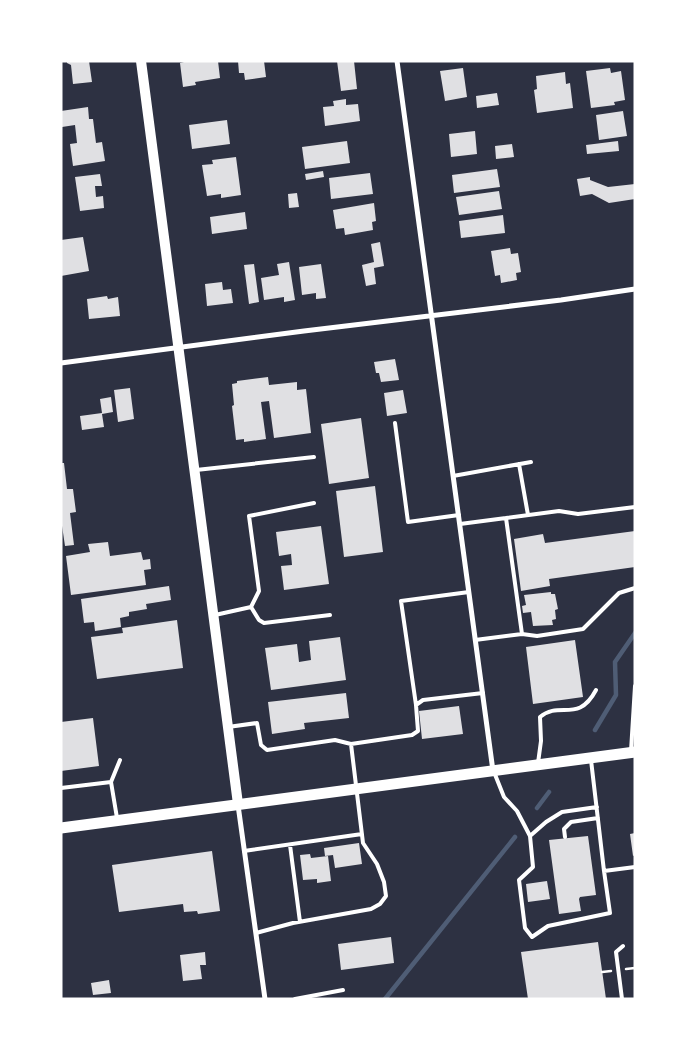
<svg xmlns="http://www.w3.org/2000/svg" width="696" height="1060" font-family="Rubik,sans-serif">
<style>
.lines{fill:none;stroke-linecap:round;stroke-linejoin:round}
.stream{stroke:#4f5d75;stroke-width:4.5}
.building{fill:#e0e0e3}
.path{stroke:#fff;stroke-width:2.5}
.service{stroke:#fff;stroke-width:4}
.minor{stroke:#fff;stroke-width:5}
.secondary{stroke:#fff;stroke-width:10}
.primary{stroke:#fff;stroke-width:11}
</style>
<rect width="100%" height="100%" fill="#2d3142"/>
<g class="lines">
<path class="stream" d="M595,730L616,695L615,662L635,633
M537,808L549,792
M385,999L515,837"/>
</g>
<path class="building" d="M67,61H89L92,82L73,84L71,65L67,63Z
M188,61H218L220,78L195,82L196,85L183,87L180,63Z
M238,61H264L266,77L245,80L244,73H239Z
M337,61H354L357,89L341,91Z
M463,68L467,97L445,101L440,71Z
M610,68L611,73L621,71L625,100L614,102L615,105L591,108L586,71Z
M565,72L566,84L570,83L573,108L537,113L534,90L537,89L536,76Z
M497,93L499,105L477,108L476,96Z
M346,99V105L358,104L360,121L325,126L323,107L334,106L333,101Z
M88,107L89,119H93L96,143L102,142L105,161L73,166L70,144L77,143L75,125L62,127L61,111Z
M623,111L627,136L599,140L596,115Z
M227,120L230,144L192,149L189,125Z
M475,131L477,154L451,157L449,134Z
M347,141L350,163L305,169L302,147Z
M618,141L619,151L587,154L586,145Z
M512,144L514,157L496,159L495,146Z
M236,157L241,195L221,198V194L207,196L202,165L213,164L212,160Z
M497,169L500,187L454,193L452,175Z
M323,171L324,177L306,180L305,174Z
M370,173L373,194L331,199L329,178Z
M100,174L102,186H95L96,197L103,196L104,208L80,211L75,177Z
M590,177V180L608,187L635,184V199L609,203L592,194L580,196L577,179Z
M499,191L502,209L459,215L456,197Z
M297,193L299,207L289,208L288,194Z
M374,203L376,221L372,222L373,230L345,235L344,228L336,229L333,210Z
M245,212L247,229L212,234L210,217Z
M503,215L505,233L461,238L459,221Z
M83,237L89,271L61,276V240Z
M380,242L384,266L374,268L376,284L366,286L362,265L374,262L371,244Z
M510,248L511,254L518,253L521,272L516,273L517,280L501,283L500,275L495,276L491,251Z
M289,262L295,300L284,302V297L264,300L261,278L279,275L277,264Z
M254,264L259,302L249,304L244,265Z
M321,264L326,298L316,299V293L302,295L299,267Z
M222,282L223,290L231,289L233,303L207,306L205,284Z
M107,296L108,299L118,297L120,316L89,319L87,299Z
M395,359L399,380L381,382L379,373H376L374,362Z
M268,377L269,385L297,382V390L306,389L311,433L274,438L269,401L261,402L266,439L244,442V439L236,440L232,406L234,405L232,384L237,383V381Z
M130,388L134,419L118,422L114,390Z
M403,390L407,413L387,416L384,393Z
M111,397L113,412L102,414L104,427L82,430L80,416L102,413L100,399Z
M361,418L369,478L329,484L321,424Z
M61,463H64L67,489H73L76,512L70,513L74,545L65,546L61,519Z
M375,486L383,552L344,557L336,491Z
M321,526L329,584L284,590L281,566L292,565L291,554L279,556L276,532Z
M635,531V567L549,579L550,586L521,591L514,539L543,534L545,543Z
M108,542L110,556L141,552L143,560L150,559L151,569L144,570L146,585L71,595L66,556L90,552L88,544Z
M169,586L171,600L146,604L147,609L129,612V616L120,618L121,627L95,631L94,622L84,623L81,599Z
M551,592V594H555L558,609L555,610L556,619L552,620L553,625L533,626L531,612L523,613L522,606L526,605L524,595Z
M177,620L183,668L97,679L91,637L123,633L122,628Z
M340,637L346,680L271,690L265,648L297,644L299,662L311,660L309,641Z
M575,640L583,697L533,704L526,647Z
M346,693L349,718L304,723L305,729L272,734L268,702Z
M459,706L463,734L422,739L419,711Z
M93,718L99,766L61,771V722Z
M635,833V855L633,856L630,834Z
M588,836L596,895L580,897L579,899L581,911L559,914L549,840Z
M359,843L362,864L335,868L333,855L325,856L324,848Z
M212,851L220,911L198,914L197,911L184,912L183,904L119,912L112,865Z
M310,854L311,858L328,856L331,881L317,883V879L303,880L300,855Z
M547,881L550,899L528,902L526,884Z
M391,937L394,963L341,970L338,944Z
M598,942L606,999H528L521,952Z
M205,952L206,965H200L202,979L183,981L180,955Z
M109,980L111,993L93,995L91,983Z"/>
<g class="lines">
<path class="path" d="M626,969L635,968
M602,972L611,971"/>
<path class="service" d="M395,423L408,522L459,515
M519,464L528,515
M196,470L314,457
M453,476L531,462
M506,518L559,511L578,514L635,507
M460,524L506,518L522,634L475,640
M251,607L259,620L264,623L330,615
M215,615L251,607L259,591L249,516L314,503
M522,634L537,636L583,629L619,593L635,588
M416,705L401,601L469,592
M228,727L257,723L261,745L267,750L335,740L351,744L412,735L418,731L416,705L423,700L483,693
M631,751L635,686
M591,760L604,871L635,867
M538,763L541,741L540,717C560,700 578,724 596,690
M494,772L504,797L517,811L530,836L546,822L562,812L597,807
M61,788L111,782
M117,818L111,782L120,760
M530,836L533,867L519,880L525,928L532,937L548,926L610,913L604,871
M565,837L564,829L571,822L598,818
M290,845L300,922
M244,851L362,834
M256,933L293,923L371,909L380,904L386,896L384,882L377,864L363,843L351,744
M295,999L343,990
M622,999L616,952L623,946"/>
<path class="minor" d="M397,61L493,771
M61,363L304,331L561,300L635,289
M238,805L265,999"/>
<path class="secondary" d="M141,61L238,804"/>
<path class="primary" d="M61,828L635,752"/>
</g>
<rect width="696" height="1060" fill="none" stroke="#ffffff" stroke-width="125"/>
</svg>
